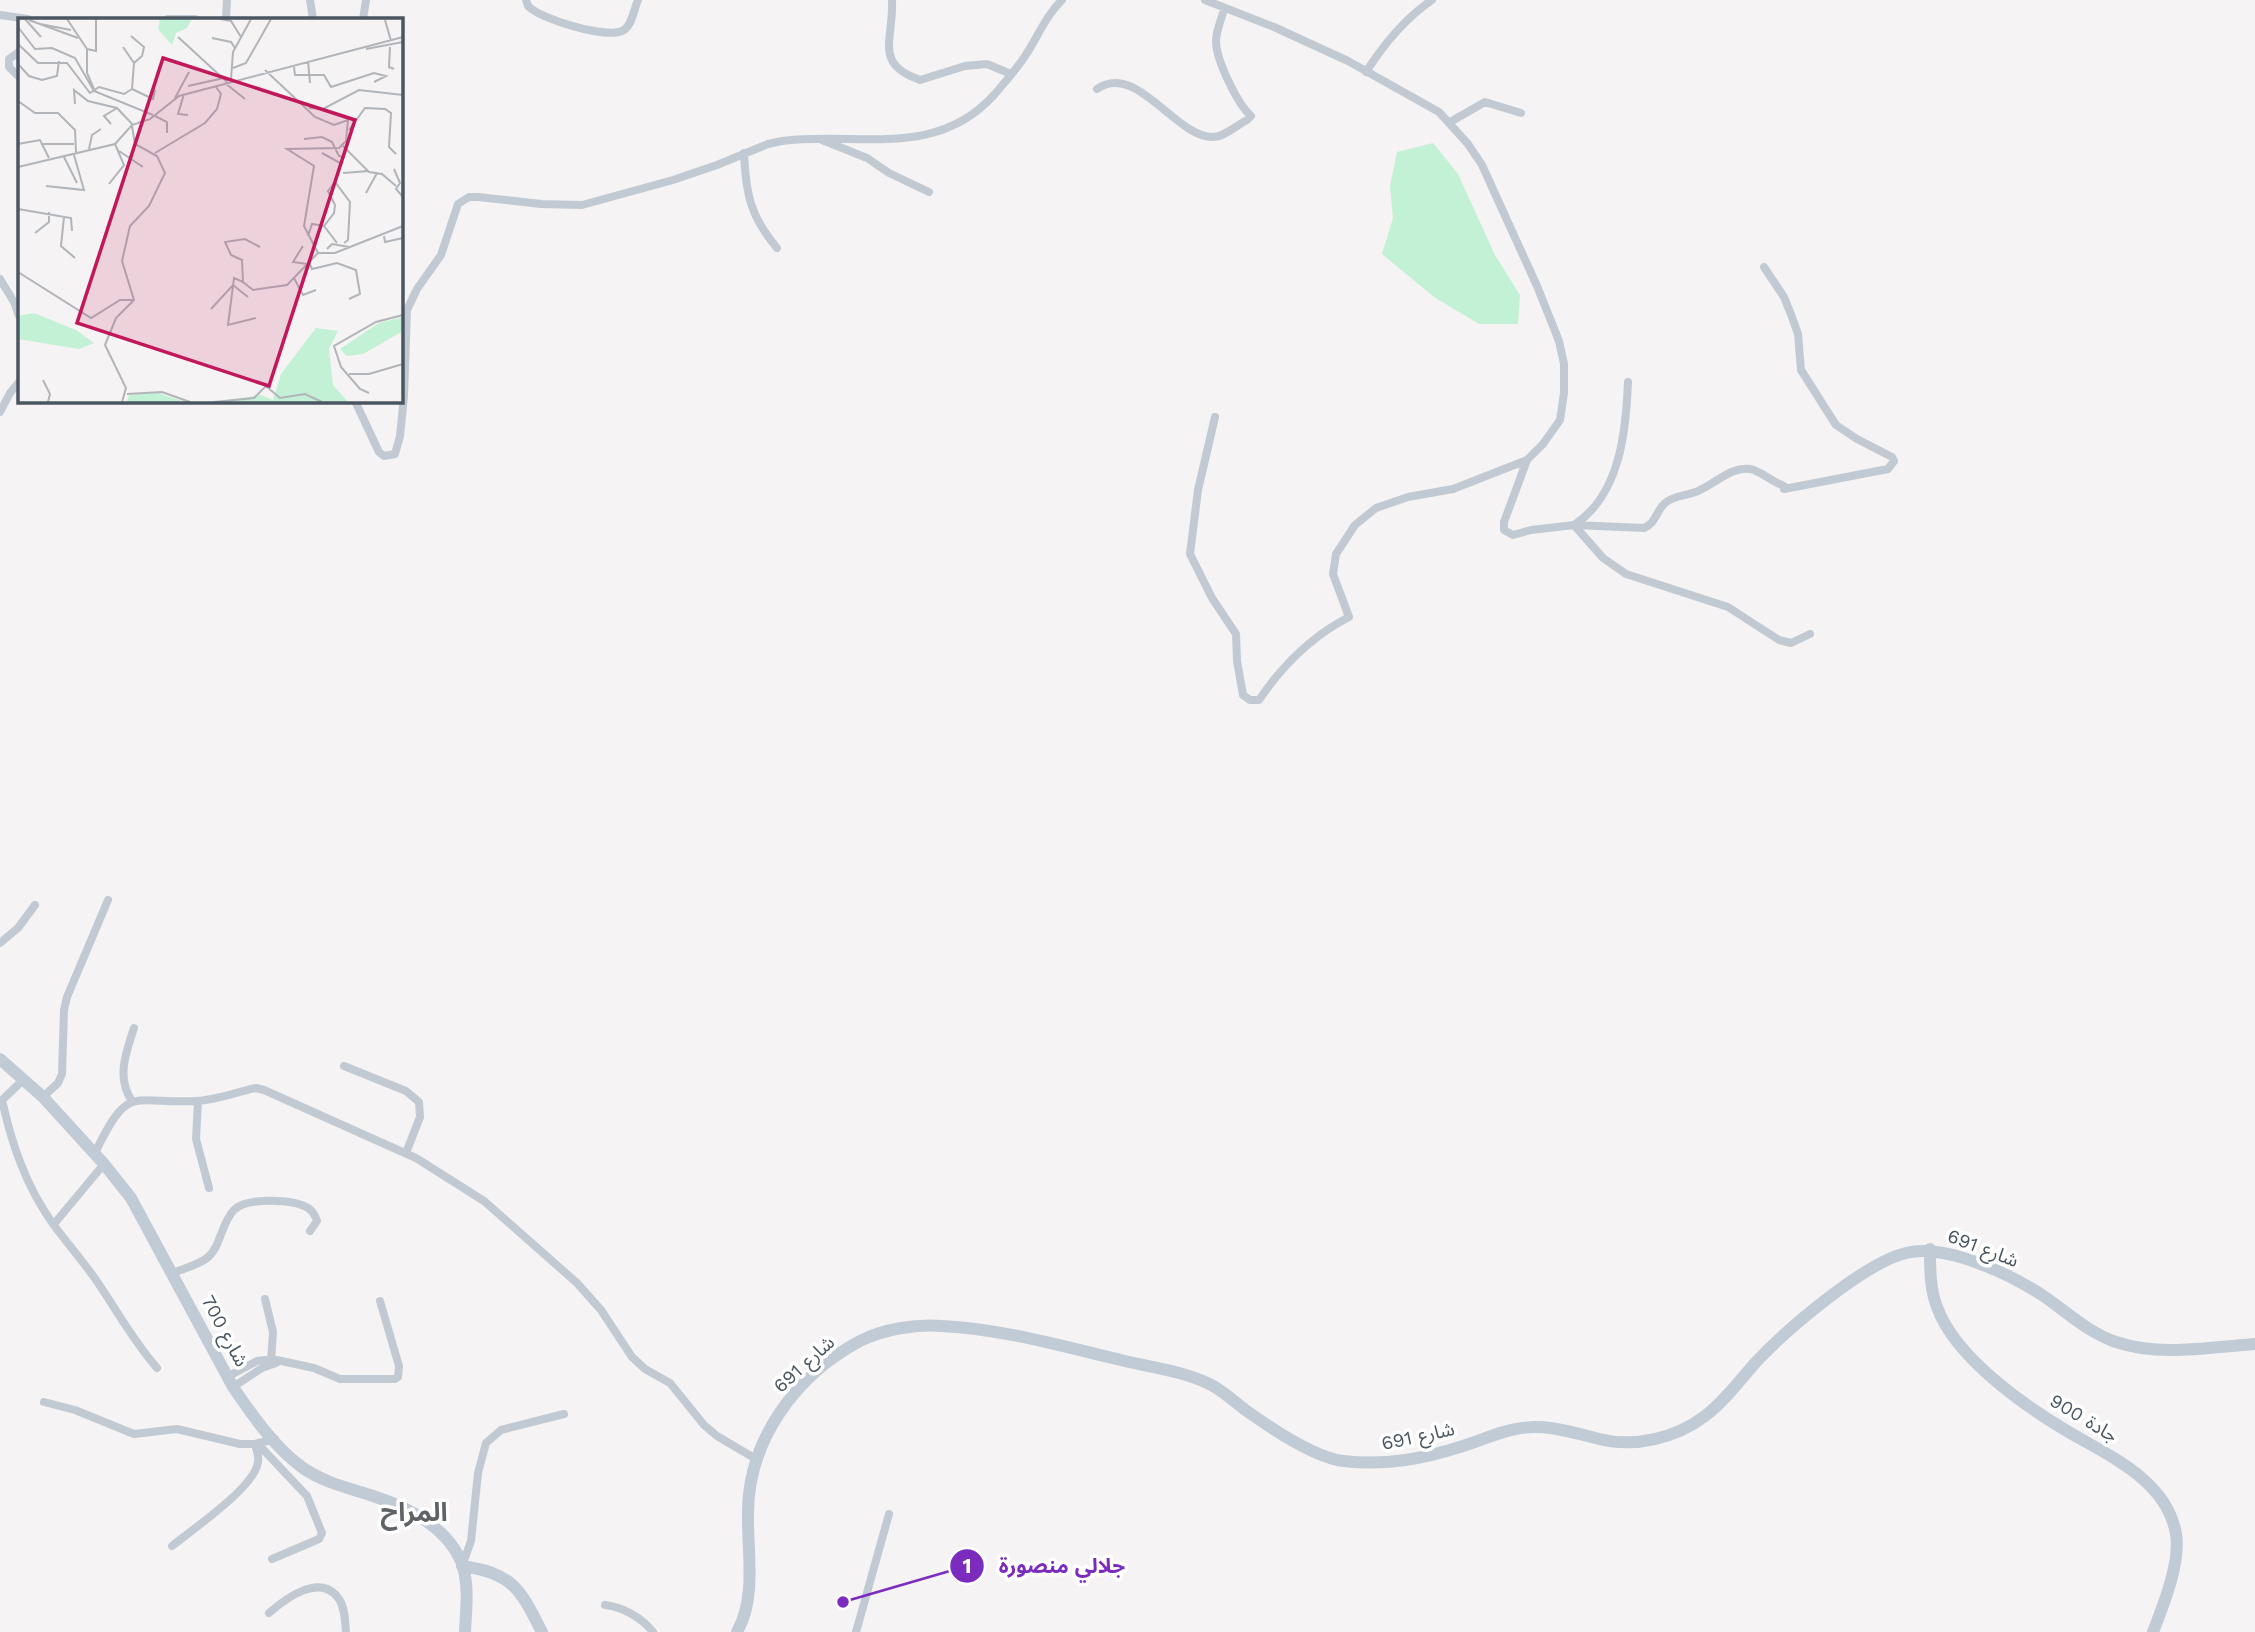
<svg xmlns="http://www.w3.org/2000/svg" width="2255" height="1632" font-family="'Work Sans','Noto Sans Arabic',sans-serif">
<style>
.green{fill:#c3f1d5}
.lines{fill:none;stroke-linecap:round;stroke-linejoin:round}
.street{stroke:#c1cad2;stroke-width:8}
.secondary{stroke:#c1cbd6;stroke-width:12}
.labels{text-anchor:middle;dominant-baseline:central;stroke-width:7;stroke-linejoin:round;paint-order:stroke}
.street-label{font-size:19px;fill:#4a5661;stroke:#fff}
.district-label{font-size:26px;font-weight:bold;fill:#5f6368;stroke:#fff}
.inset-road{fill:none;stroke:#b1b4b9;stroke-width:2}
.view{fill:#c2185b;fill-opacity:0.15;stroke:#c2185b;stroke-width:3.5}
.inset-edge{fill:none;stroke:#4a5661;stroke-width:3.5}
.leader{fill:none;stroke:#7b2cbf;stroke-width:2.5}
.callout-dot{fill:#7b2cbf;stroke:#fff;stroke-width:2.5}
.mark-label{font-size:21px;text-anchor:middle;font-weight:bold;fill:#fff}
.callout-label{font-size:21px;text-anchor:middle;font-weight:bold;fill:#7b2cbf;stroke:#fff;stroke-width:7;stroke-linejoin:round;paint-order:stroke}
</style>
<rect width="100%" height="100%" fill="#f5f3f3"/>
<path class="green" d="M1433,143L1458,174L1495,255L1520,295L1518,324H1479L1434,297L1382,254L1393,218L1390,186L1397,152Z"/>
<g class="lines">
<path class="street" d="M310,0L313,19
M526,0L528,6C540,19 608,40 624,30C632,25 634,9 638,0
M892,0C894,39 873,64 920,80L965,66L987,64L1011,74
M1205,0L1274,27L1348,61L1439,112L1468,144L1482,165L1537,286L1559,341L1564,364V393L1560,420L1543,444L1527,460L1453,489L1408,497L1376,508L1355,525L1336,554L1333,574L1349,617C1312,636 1282,666 1259,700H1250L1243,695L1237,661L1236,634L1212,598L1190,554L1198,490L1215,417
M0,15L28,19
M168,19H195
M226,19L227,0
M363,19L366,0
M19,52L9,59V67L19,77
M1366,72C1384,44 1404,19 1432,0
M1097,89C1136,61 1176,138 1213,137C1224,137 1237,125 1247,120L1251,116C1237,103 1216,60 1216,41C1216,31 1222,18 1224,9
M1450,122L1485,102L1521,113
M822,140L867,158L889,173L929,192
M744,153C746,194 750,216 777,248
M0,279L14,302L19,316
M1628,382C1626,432 1620,495 1574,525L1603,558L1626,574L1728,607L1779,640L1791,643L1810,634
M355,401L379,452L384,456L395,454L400,436L404,396L407,310L417,289L441,255L458,204L469,197H478L541,204L582,205L673,180L717,165L768,144L782,141C857,131 935,160 994,95C1005,82 1018,68 1027,53C1039,34 1046,16 1062,0
M0,412L10,393L19,382
M1527,460L1504,522V530L1513,535L1531,530L1574,525L1644,528C1656,523 1656,511 1665,503C1674,495 1689,496 1700,490C1716,483 1732,466 1750,469C1761,471 1772,482 1784,486V489L1888,469L1894,461L1892,457L1857,439L1836,425L1801,370L1798,334L1792,317L1784,297L1764,267
M0,943L18,928L35,905
M344,1066L406,1091L419,1102L420,1117L406,1153
M43,1097L58,1083L62,1074L64,1010L67,997L108,900
M2,1100C12,1145 26,1186 53,1224C67,1243 82,1260 96,1280C116,1309 133,1341 157,1368
M132,1101C116,1078 126,1052 134,1028
M198,1101L196,1139L209,1188
M0,1102L23,1080
M95,1153C129,1083 130,1104 197,1101C216,1100 237,1092 256,1088L264,1090L416,1158L484,1201L577,1283L601,1310L632,1357L645,1369L670,1383L704,1425L717,1436L756,1459
M54,1224L104,1164
M172,1273C183,1269 198,1265 207,1258C221,1247 221,1223 234,1210C247,1197 293,1199 308,1208C313,1211 315,1215 317,1221L310,1231
M265,1299L273,1332L271,1361
M227,1377L257,1361L272,1359L314,1368L340,1379H395L398,1377L399,1366L380,1301
M233,1387L262,1368L276,1363
M44,1402L75,1410L134,1434L177,1429L240,1444H255L275,1439
M258,1444L307,1496L322,1533L319,1539L272,1559
M172,1546C193,1529 250,1490 257,1466C260,1458 257,1452 255,1444
M462,1566L471,1541L478,1473L486,1443L501,1430L564,1414
M605,1605C623,1607 642,1618 653,1632
M269,1613C285,1599 320,1572 339,1599C345,1608 345,1621 346,1632
M856,1632L889,1514"/>
<path class="secondary" d="M0,1059L43,1097L104,1164L131,1198L233,1387C252,1415 275,1448 303,1468C325,1483 349,1488 373,1496C408,1507 451,1529 463,1567C469,1588 466,1611 465,1632
M1930,1249C1930,1269 1930,1289 1937,1307C1955,1357 2023,1405 2067,1431C2109,1456 2167,1480 2176,1534C2181,1562 2163,1606 2153,1632
M462,1566C513,1573 520,1589 542,1632
M737,1632C757,1597 747,1551 748,1513C748,1440 796,1375 860,1341C884,1329 915,1324 942,1326C1003,1329 1065,1347 1125,1361C1154,1368 1189,1372 1215,1387C1225,1393 1235,1402 1244,1409C1269,1427 1313,1457 1343,1461C1385,1466 1423,1459 1463,1446C1480,1441 1498,1432 1516,1429C1544,1423 1572,1432 1599,1439C1635,1448 1676,1438 1705,1416C1724,1402 1740,1380 1756,1362C1786,1330 1864,1263 1906,1253C1946,1243 2012,1275 2045,1297C2068,1313 2089,1333 2116,1342C2160,1357 2210,1347 2255,1344"/>
</g>
<g class="labels">
<g class="street-label">
<text transform="translate(1983 1248) rotate(21)">شارع 691</text>
<text transform="translate(225 1331) rotate(62)">شارع 700</text>
<text transform="translate(804 1364) rotate(-42)">شارع 691</text>
<text transform="translate(2084 1418) rotate(31)">جادة 900</text>
<text transform="translate(1418 1436) rotate(-12)">شارع 691</text>
</g>
<g class="district-label">
<text x="414" y="1512">المراح</text>
</g>
</g>
<g transform="translate(18 18)">
<rect width="385" height="385" fill="#f5f3f3"/>
<path d="M142,1H174L169,10L158,15L154,27L140,11ZM16,295L58,312L76,325L61,331L0,321V298ZM385,299V313L345,336L329,338L322,331L361,305ZM298,310L320,313L311,331L315,367L330,384H198L243,377L255,382L263,356ZM140,375L167,384H109L111,377Z" fill="#c3f1d5"/>
<path class="inset-road" d="M7,1L23,19M49,1L69,31V55L76,71M202,1L213,3L223,19M11,2L60,20M367,2L373,23M22,6L53,12M0,9L17,31L34,30L57,40L76,73L135,97M113,18L126,29L124,38L116,45M160,19L209,64M194,20L213,24L217,30M0,26L20,45H49L72,75L81,69L106,76L114,71L116,45L105,29M372,29L371,49L376,51M69,31L78,33V1M348,31L385,24M290,43L292,65M0,46L11,58L24,62L39,58L41,43M276,49L277,57H306L313,69L356,55L368,58L356,64M215,50L228,45L253,1M247,52L297,99L316,107L330,102L328,123L321,130L269,131L296,148L286,208L300,235H317L385,208M213,61L215,34L233,1M207,65L227,81M170,68L206,60M114,71L135,81L137,72M166,76L160,96L170,97M157,80L171,54M0,83L17,95H40L57,112L58,134M57,86L56,72L70,83L99,90L115,107M291,90L305,91L341,72L385,77M137,98L149,104V115M93,106L86,98L99,90M331,112L347,90L367,91L373,95L371,129L378,136M286,121L304,119L314,124L321,138L327,139M0,126L22,122L31,140M23,126H56M325,128L351,154L364,156L378,168M71,131L74,117L83,111M101,133L125,149M137,135L187,105L199,91L203,76L198,69M304,135L324,146M46,139L59,165M0,149L97,126L114,107L132,101L161,78L385,19M376,151L382,165L378,171L385,179M325,155L351,153M91,166L106,147L97,126M28,168L66,172L56,137M348,175L359,155M0,191L53,200L54,213M46,199L43,228L57,240M306,208L319,225M17,215L31,204V194M290,218L294,206L306,208L316,195L317,187L310,173L317,164L332,184L330,222L326,225M366,218L367,224L385,220M285,228L275,244L289,246M242,229L227,221L207,224L213,237L224,242L225,264L235,272L269,267L300,235M309,231L314,226L331,229M291,244L294,251L319,245L338,252L342,276L331,281M0,254L73,300L102,282H116M276,260L285,277L298,272M225,264L216,260L210,307L238,300M193,291L215,267L230,279M331,356H351L385,346M25,362L32,376L30,384M351,375L342,371L323,349L316,328L358,304L385,297M109,376L144,374L172,384M104,384L108,370L87,327L98,300L116,282L104,243L112,208L131,188L147,155L139,138L117,126L114,108M196,384L236,380L248,368L262,380L287,376L304,384"/>
<path class="view" d="M145,40L337,102L251,368L59,305Z"/>
<rect width="385" height="385" class="inset-edge"/>
</g>
<path class="leader" d="M843 1602L967 1566"/>
<g class="callout-dot">
<circle cx="843" cy="1602" r="7"/>
<circle cx="967" cy="1566" r="18"/>
</g>
<g class="mark-label">
<text x="967" y="1573">1</text>
</g>
<g class="callout-label">
<text x="1062" y="1573">جلالي منصورة</text>
</g>
</svg>
